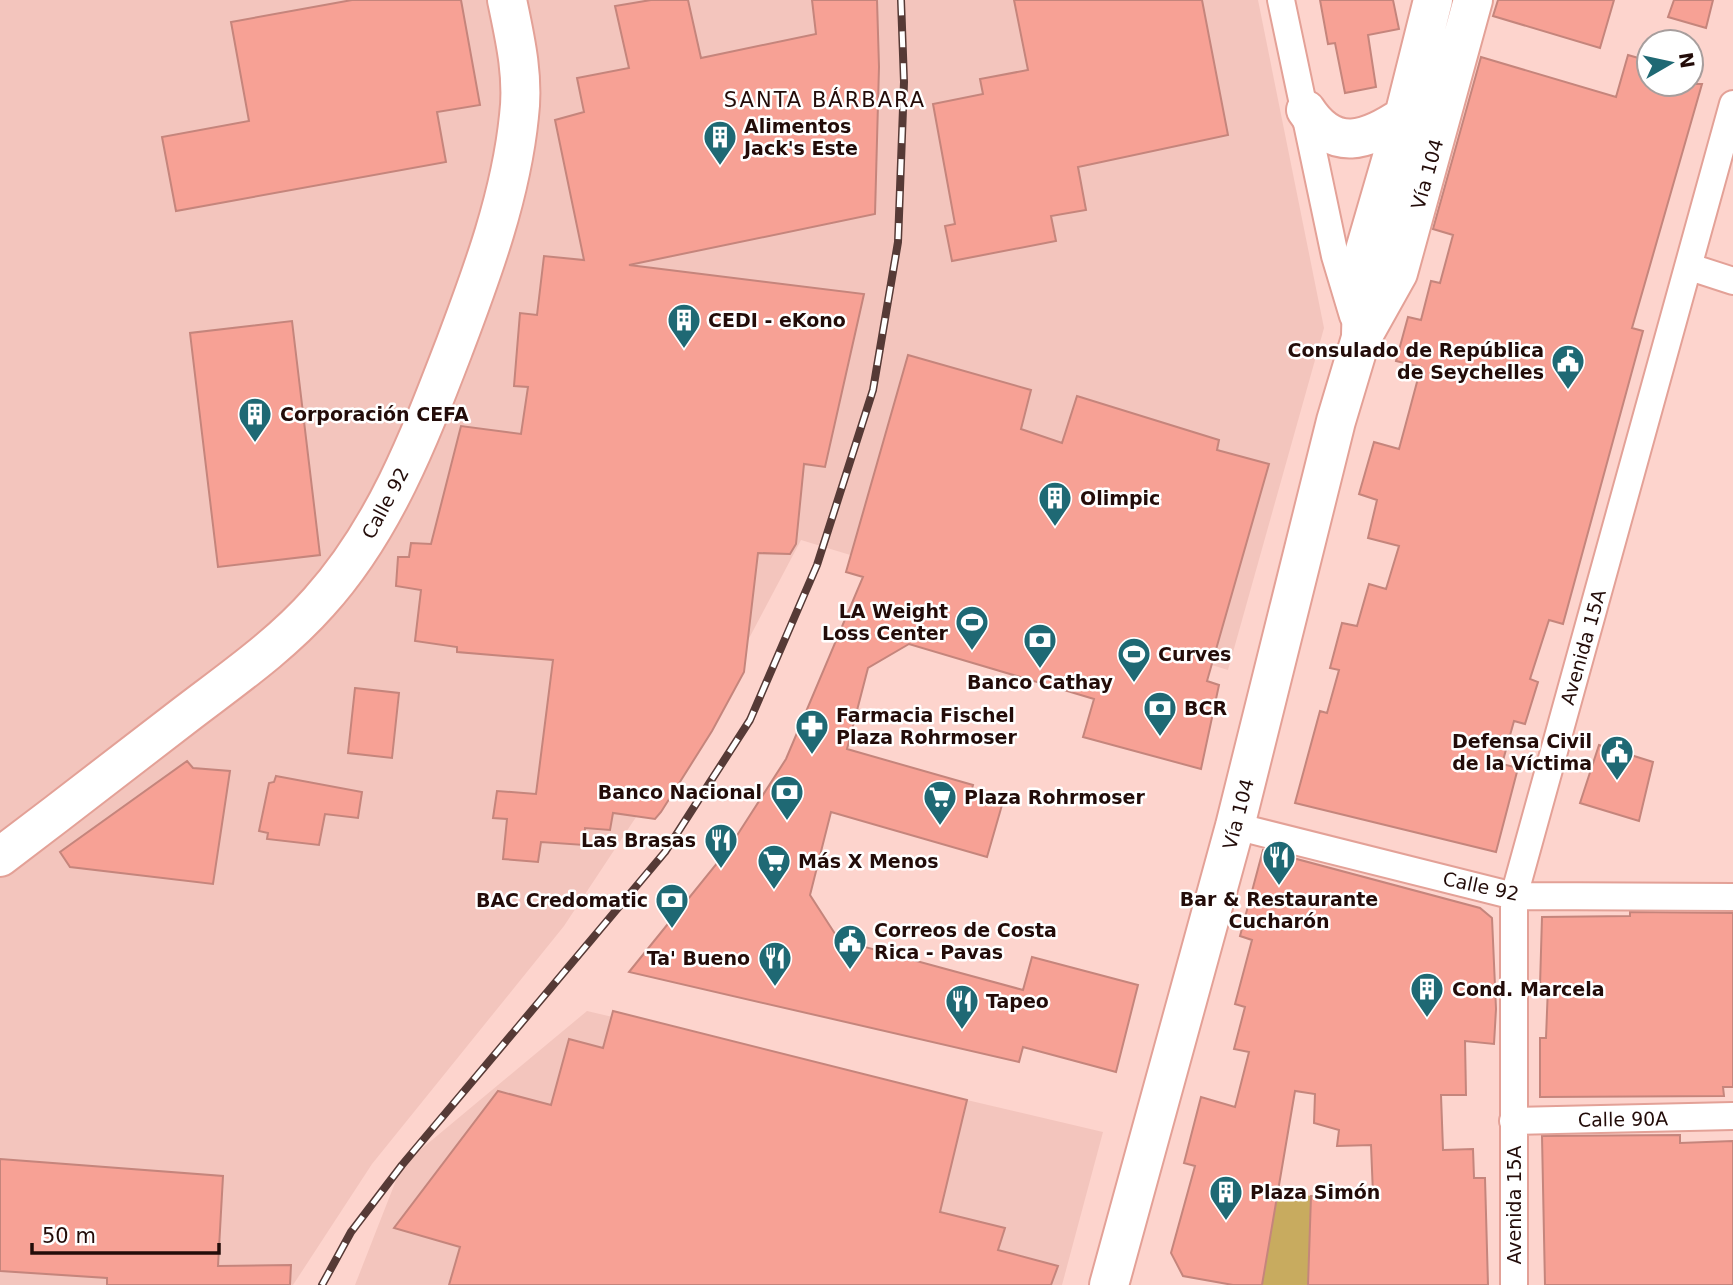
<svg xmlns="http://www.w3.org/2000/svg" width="1733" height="1285" font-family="'DejaVu Sans',sans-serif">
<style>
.built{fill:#f3c5bd}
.green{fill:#c8ab5f}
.building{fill:#f7a195;stroke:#c5857c;stroke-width:2}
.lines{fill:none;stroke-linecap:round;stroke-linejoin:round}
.street-casing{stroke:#e3a197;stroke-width:30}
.secondary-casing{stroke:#e3a197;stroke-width:42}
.street{stroke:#fff;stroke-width:26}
.secondary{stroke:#fff;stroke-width:38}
.rail-casing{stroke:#563a36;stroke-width:8}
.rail{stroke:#fff;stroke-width:5;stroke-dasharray:16;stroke-linecap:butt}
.labels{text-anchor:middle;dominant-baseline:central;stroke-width:5;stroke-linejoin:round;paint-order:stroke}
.poi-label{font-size:19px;font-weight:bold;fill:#230c09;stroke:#fff;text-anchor:start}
.street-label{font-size:19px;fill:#230c09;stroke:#fff}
.neighbourhood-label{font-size:21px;letter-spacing:2px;fill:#230c09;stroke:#fff}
</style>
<rect width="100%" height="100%" fill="#fdd4cd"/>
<path class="built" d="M0,0H1258L1324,328L1228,670L801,540L728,678L564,926L372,1164L293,1285H0Z
M587,1011L1103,1132L1062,1285H355L402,1165Z"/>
<path class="green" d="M1278,1191L1311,1196L1308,1285H1262Z"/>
<path class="building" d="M352,0H461L480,105L437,112L446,162L176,211L162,137L249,121L231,22Z
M651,0H688L701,58L816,34L812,0H877L879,67L875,214L629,265L864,294L825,467L804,464L796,544L790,554L758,553L744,672L712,731L661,812L655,819L613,813L610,830L585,828L584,845L541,842L538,862L503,859L507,819L493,818L497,791L536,794L553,660L457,652V647L415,641L421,590L396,586L398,557H409L411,543L431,544L461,426L521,434L528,387L514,386L520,313L537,315L544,256L584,260L555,120L584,112L577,78L629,68L615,6Z
M1014,0H1202L1228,135L1078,167L1086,210L1051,216L1056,241L952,261L945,226L955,224L933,104L983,94L980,79L1028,70Z
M1320,0H1393L1399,29L1368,35L1376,87L1345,93L1335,43L1328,44Z
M1498,0H1614L1600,48L1493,16Z
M1674,0H1713L1706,28L1668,17Z
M1628,55L1649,61V84H1702L1632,328L1643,331L1563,624L1549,620L1530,679L1538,682L1525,724L1514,721L1502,764L1518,768L1496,852L1295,803L1320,711L1327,713L1339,670L1330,668L1342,623L1357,626L1369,584L1386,589L1399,546L1368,538L1377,500L1359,494L1374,442L1399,449L1409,412L1421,367L1396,361L1408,317L1421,320L1431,281L1440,283L1453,235L1433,229L1481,57L1616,97Z
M292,321L320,555L218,567L190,333Z
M908,355L1031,390L1021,429L1062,443L1077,396L1219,440L1217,450L1269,464L1207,681L1219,685L1201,769L1083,737L1094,699L909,644L868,668L847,749L973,785L970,796L1002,805L987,857L831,812L810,895L839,940L1023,990L1032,957L1138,985L1116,1072L1023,1047L1019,1062L629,972L727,851L786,759L863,577L846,572Z
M355,688L399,693L392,758L348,753Z
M1599,745L1653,762L1639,821L1580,803Z
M187,761L193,768L230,771L213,884L70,867L60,852Z
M276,776L362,792L358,818L325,814L319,845L267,839L268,833L259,831L269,783L274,782Z
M1263,850L1480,908L1492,918L1496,1009L1494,1044L1465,1041L1466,1095H1441L1443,1150L1473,1149L1474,1178H1485L1488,1285H1308L1311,1196L1373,1194L1371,1145L1337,1146L1339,1130L1314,1123L1315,1094L1295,1091L1262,1285H1233L1183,1276L1171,1253L1195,1166L1184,1163L1201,1097L1235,1107L1249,1052L1234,1049L1245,1007L1235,1004L1252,940L1240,936Z
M1630,912L1733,913V1087H1723L1724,1096L1540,1097V1038H1546L1548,986H1540L1542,917L1630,916Z
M613,1011L967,1100L940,1212L1005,1228L998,1250L1058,1266L1051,1285H449L460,1247L394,1228L498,1091L551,1105L569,1039L603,1048Z
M1680,1135V1143L1733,1141V1285H1545L1542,1136Z
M0,1159L223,1176L218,1266L291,1265L290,1285H107V1278L0,1271Z"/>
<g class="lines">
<defs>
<path id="street" d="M1281,0L1335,256L1353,316
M1690,267L1733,281
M1235,826L1514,896L1733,897
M1513,1121L1733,1116
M1514,1285V896L1733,104"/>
<path id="secondary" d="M1306,110C1334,153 1367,141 1404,116
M1361,335L1363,257L1404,116L1433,0
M0,857C62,810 124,762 185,715C232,679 280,646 319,602C385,529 420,436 455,345C483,271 511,195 519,116C524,77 515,38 507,0
M1109,1285L1235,826L1336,421L1360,341L1398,273L1473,0"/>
</defs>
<use href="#street" class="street-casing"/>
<use href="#secondary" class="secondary-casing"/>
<use href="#street" class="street"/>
<use href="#secondary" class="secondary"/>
<defs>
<path id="rail" d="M322,1285L351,1232L402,1165L665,852L750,720L817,565L873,390L898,242L904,82L901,0"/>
</defs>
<use href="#rail" class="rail-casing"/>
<use href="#rail" class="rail"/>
</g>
<defs>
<symbol id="building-pin" viewBox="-11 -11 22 30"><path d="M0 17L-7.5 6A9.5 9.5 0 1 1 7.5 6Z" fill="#1f6974" stroke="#fff"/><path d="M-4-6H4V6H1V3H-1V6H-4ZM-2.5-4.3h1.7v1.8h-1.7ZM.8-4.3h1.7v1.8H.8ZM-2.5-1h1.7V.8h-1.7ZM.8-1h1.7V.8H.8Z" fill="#fff"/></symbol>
<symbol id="civic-pin" viewBox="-11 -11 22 30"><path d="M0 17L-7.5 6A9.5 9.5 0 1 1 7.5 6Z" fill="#1f6974" stroke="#fff"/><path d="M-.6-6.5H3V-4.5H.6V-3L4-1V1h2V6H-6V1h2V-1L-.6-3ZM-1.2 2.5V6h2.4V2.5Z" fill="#fff"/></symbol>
<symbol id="stadium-pin" viewBox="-11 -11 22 30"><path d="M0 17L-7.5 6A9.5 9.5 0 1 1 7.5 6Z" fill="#1f6974" stroke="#fff"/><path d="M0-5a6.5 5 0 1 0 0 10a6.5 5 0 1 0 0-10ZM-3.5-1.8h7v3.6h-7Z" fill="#fff"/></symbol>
<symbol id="bank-pin" viewBox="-11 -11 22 30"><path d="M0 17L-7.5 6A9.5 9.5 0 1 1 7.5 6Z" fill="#1f6974" stroke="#fff"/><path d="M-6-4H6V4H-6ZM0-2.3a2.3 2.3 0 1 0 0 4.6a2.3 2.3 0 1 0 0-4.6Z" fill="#fff"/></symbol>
<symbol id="pharmacy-pin" viewBox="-11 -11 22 30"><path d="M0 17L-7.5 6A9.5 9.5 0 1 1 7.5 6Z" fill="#1f6974" stroke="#fff"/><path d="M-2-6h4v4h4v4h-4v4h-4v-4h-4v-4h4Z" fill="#fff"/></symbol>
<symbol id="supermarket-pin" viewBox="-11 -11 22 30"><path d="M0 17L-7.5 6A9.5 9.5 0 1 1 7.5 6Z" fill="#1f6974" stroke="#fff"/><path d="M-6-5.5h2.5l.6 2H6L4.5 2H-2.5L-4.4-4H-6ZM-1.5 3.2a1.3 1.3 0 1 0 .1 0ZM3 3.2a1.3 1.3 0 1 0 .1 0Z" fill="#fff"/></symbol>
<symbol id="restaurant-pin" viewBox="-11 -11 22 30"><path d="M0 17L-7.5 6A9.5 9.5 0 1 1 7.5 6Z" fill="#1f6974" stroke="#fff"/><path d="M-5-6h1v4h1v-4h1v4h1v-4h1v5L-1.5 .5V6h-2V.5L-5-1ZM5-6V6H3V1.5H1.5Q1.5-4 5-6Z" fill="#fff"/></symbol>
</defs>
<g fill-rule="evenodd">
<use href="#building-pin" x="701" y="118" width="38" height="52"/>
<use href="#building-pin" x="665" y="301" width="38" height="52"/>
<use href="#civic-pin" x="1549" y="342" width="38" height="52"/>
<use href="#building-pin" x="236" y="395" width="38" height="52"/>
<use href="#building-pin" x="1036" y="479" width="38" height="52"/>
<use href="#stadium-pin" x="953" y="603" width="38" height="52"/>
<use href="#bank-pin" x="1021" y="621" width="38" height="52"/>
<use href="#stadium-pin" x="1115" y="635" width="38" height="52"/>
<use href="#bank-pin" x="1141" y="689" width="38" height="52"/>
<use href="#pharmacy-pin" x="793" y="707" width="38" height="52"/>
<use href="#civic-pin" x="1598" y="733" width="38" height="52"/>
<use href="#bank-pin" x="768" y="773" width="38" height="52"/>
<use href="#supermarket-pin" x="921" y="778" width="38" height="52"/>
<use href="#restaurant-pin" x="702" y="821" width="38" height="52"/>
<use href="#restaurant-pin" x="1260" y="838" width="38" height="52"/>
<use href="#supermarket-pin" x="755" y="842" width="38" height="52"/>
<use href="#bank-pin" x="653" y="881" width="38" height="52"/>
<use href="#civic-pin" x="831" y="922" width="38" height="52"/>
<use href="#restaurant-pin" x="756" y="939" width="38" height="52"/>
<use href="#building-pin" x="1408" y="970" width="38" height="52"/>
<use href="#restaurant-pin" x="943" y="982" width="38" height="52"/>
<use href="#building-pin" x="1207" y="1173" width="38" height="52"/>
</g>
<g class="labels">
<g class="poi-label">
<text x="744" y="126">Alimentos<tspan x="744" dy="22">Jack's Este</tspan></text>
<text x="708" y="320">CEDI - eKono</text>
<text x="1544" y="350" text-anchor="end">Consulado de República<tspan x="1544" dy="22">de Seychelles</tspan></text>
<text x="280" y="414">Corporación CEFA</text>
<text x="1080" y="498">Olimpic</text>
<text x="948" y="611" text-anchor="end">LA Weight<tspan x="948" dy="22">Loss Center</tspan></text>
<text x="1158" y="654">Curves</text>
<text x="1040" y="682" text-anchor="middle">Banco Cathay</text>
<text x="1184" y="708">BCR</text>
<text x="836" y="715">Farmacia Fischel<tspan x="836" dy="22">Plaza Rohrmoser</tspan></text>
<text x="1592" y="741" text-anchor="end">Defensa Civil<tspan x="1592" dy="22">de la Víctima</tspan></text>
<text x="762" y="792" text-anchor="end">Banco Nacional</text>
<text x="964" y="797">Plaza Rohrmoser</text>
<text x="696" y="840" text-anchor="end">Las Brasas</text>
<text x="798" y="861">Más X Menos</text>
<text x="1279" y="899" text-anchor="middle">Bar &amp; Restaurante<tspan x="1279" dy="22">Cucharón</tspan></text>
<text x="648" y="900" text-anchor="end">BAC Credomatic</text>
<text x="874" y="930">Correos de Costa<tspan x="874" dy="22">Rica - Pavas</tspan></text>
<text x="750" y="958" text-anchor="end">Ta' Bueno</text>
<text x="1452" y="989">Cond. Marcela</text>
<text x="986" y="1001">Tapeo</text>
<text x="1250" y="1192">Plaza Simón</text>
</g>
<g class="street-label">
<text transform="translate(1427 174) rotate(-74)">Vía 104</text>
<text transform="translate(385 503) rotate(-62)">Calle 92</text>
<text transform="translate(1583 647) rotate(-74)">Avenida 15A</text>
<text transform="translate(1238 814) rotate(-75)">Vía 104</text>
<text transform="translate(1481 886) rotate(12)">Calle 92</text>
<text transform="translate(1623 1119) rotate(-1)">Calle 90A</text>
<text transform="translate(1514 1205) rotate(-90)">Avenida 15A</text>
</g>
<g class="neighbourhood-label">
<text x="825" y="100">SANTA BÁRBARA</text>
</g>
</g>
<g transform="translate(1670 63) rotate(81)"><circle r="33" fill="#ffffff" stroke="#a79e9d" stroke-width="2"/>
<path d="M0-5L12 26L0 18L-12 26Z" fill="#1f6974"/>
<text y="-10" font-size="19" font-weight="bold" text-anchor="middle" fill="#230c09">N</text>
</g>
<path d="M32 1243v10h187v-10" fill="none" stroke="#230c09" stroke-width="3.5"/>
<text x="42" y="1243" font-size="21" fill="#230c09" stroke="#ffffff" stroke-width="5" paint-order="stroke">50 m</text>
</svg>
